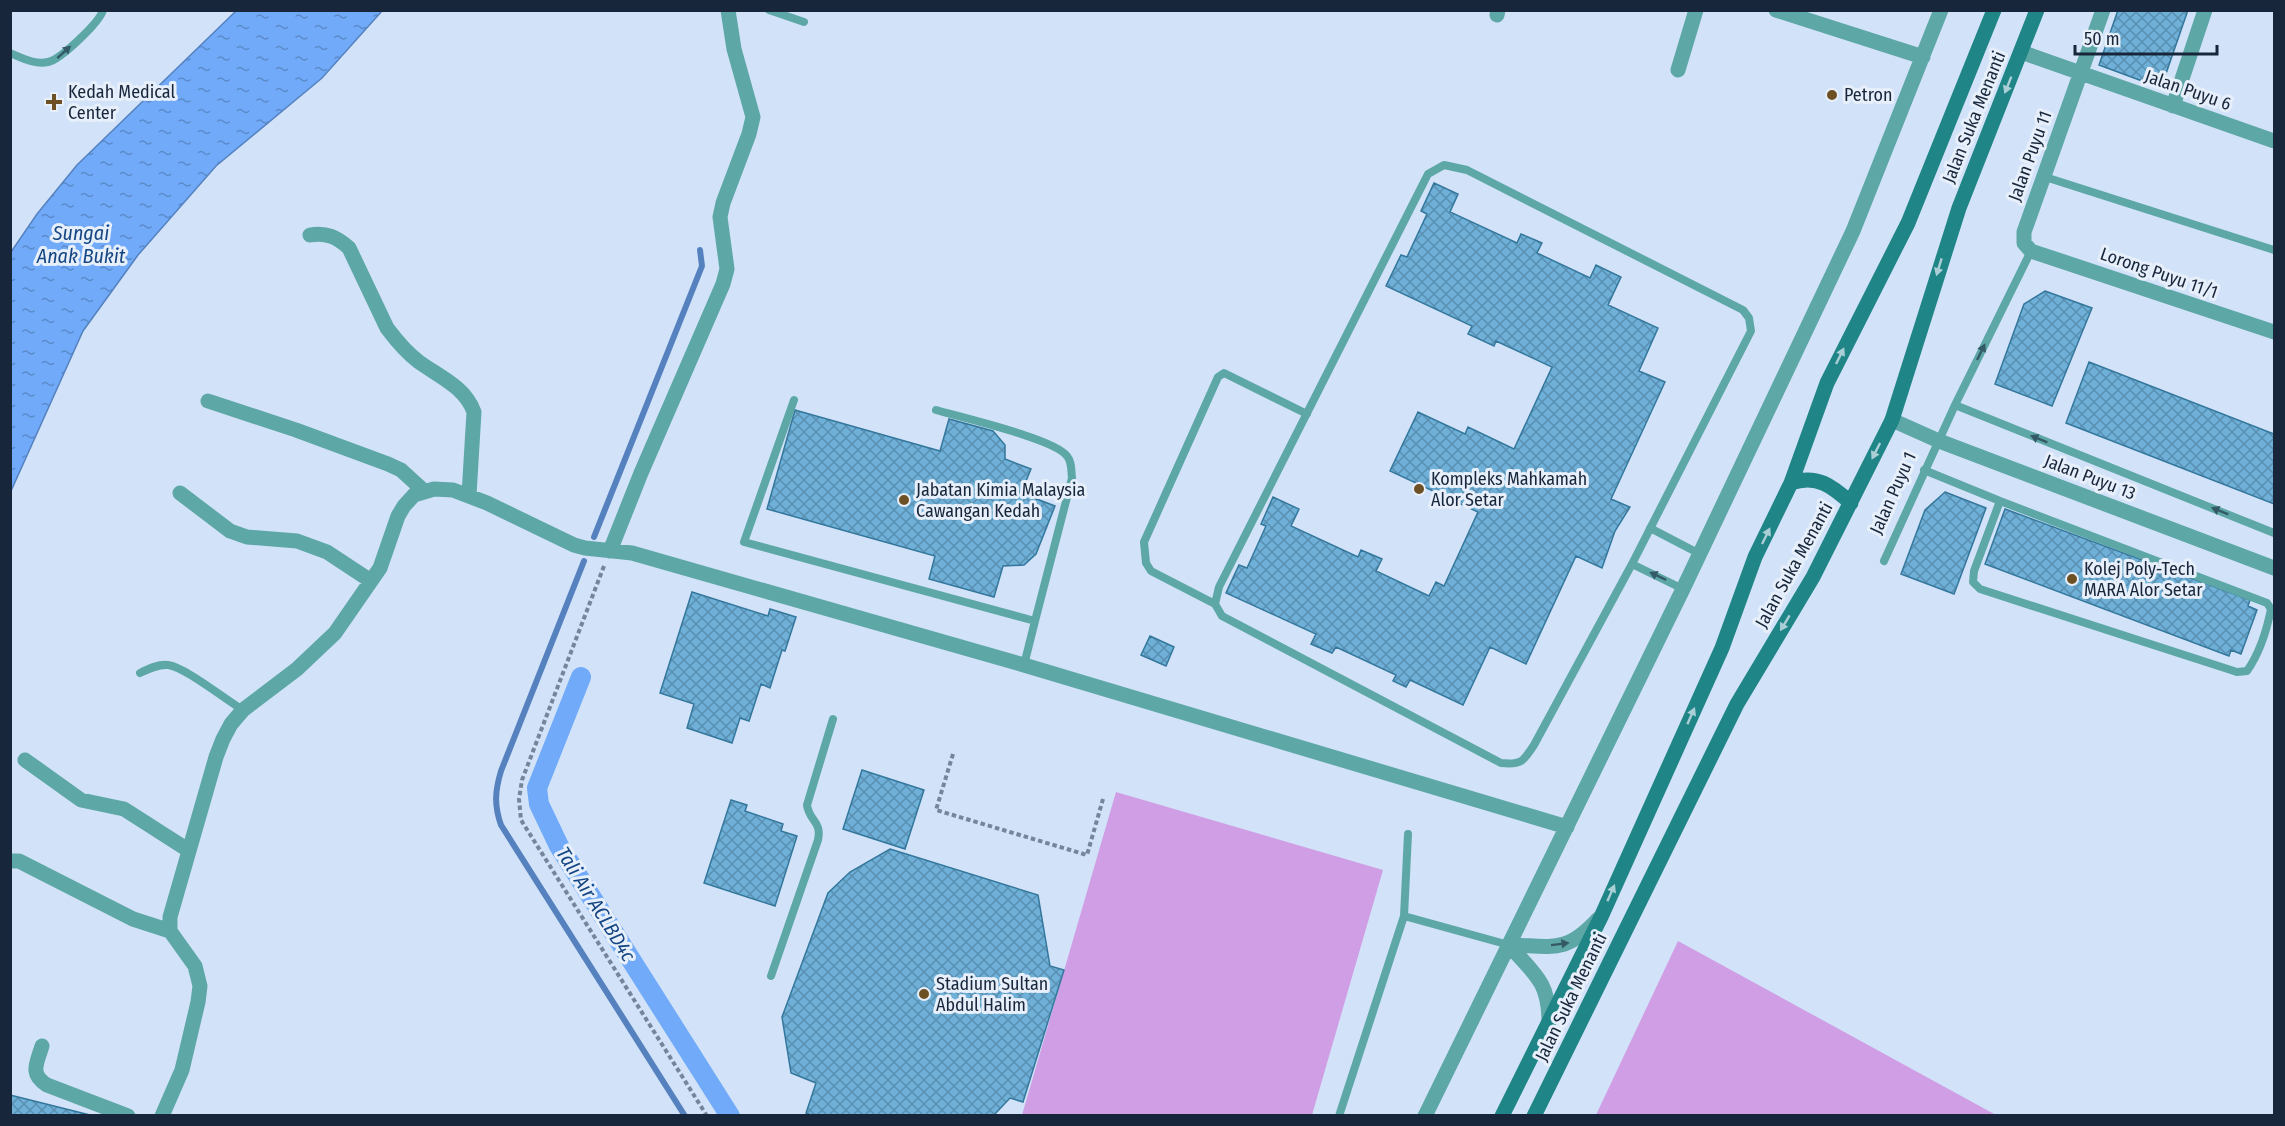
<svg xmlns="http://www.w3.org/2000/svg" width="2285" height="1126" font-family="'Fira Sans Condensed',sans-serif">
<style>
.grass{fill:#cf9ee4}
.water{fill:url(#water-ripples);stroke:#5582bf;stroke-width:1.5}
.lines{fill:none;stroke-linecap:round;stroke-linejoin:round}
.stream{stroke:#5582bf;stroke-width:6}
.canal{stroke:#70aaf8;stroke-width:20}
.building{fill:url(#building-cross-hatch);stroke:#34779c;stroke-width:1.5}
.path{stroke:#75859b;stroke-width:4;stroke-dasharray:4.5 3;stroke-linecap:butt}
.lane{stroke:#5ea7a7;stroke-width:8}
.street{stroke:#5ea7a7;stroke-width:15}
.secondary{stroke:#208586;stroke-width:15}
.oneway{fill:#335a66}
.oneway2{fill:#abcfd7}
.poi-dot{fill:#6d5024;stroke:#e7effa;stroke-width:2}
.labels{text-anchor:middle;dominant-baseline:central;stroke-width:6;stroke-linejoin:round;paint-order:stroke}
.street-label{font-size:18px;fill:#17263b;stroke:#e7effa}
.poi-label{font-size:18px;fill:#17263b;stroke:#e7effa;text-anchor:start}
.water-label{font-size:20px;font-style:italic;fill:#144683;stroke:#e7effa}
</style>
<defs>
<pattern id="water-ripples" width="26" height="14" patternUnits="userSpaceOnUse" patternTransform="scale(1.5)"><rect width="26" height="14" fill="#70aaf8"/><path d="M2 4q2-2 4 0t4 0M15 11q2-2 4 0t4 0" fill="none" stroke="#5b8aca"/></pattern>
<pattern id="building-cross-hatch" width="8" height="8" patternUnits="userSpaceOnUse" patternTransform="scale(1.5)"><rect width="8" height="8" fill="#6eb0d7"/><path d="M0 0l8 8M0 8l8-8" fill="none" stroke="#598fb0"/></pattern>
</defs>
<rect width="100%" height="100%" fill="#d2e3f9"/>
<path class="grass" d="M1116,792L1383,870L1312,1115H1022Z
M1678,941L1996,1115H1596Z"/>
<path class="water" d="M236,11H382L322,78L216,166L138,255L83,331L11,491V252L37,214L77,165Z"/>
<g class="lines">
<path class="stream" d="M594,537L702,266L700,250
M584,561L501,771C495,791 494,805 501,825L685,1116"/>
<path class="canal" d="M581,677L537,788L539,804L559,846L730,1116"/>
</g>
<path class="building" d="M2118,10H2188L2161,88L2099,65Z
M1434,183L1458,194L1450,212L1517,243L1521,234L1542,243L1537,253L1590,278L1596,265L1621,277L1608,305L1658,328L1639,371L1665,382L1611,499L1630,507L1615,531L1602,568L1576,556L1526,664L1490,647L1463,705L1410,680L1406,687L1393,681L1396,675L1336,647L1332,653L1311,644L1316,634L1226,593L1239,565L1247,568L1266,526L1261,524L1273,497L1299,509L1291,526L1358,557L1361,550L1382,559L1376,571L1429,596L1436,582L1444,586L1478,512L1390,471L1418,412L1465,434L1468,427L1514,449L1552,367L1496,341L1494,346L1468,334L1472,326L1386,286L1401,255L1407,257L1427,214L1421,211Z
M2045,291L2092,308L2052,406L1995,384L2024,304Z
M2089,362L2274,434V504L2066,423Z
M795,410L940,451L949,419L993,431L1005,445V459L1031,469L1021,493L1055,506L1036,554L1024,565L1003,566L994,597L929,579L935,556L767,509Z
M1945,492L1986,508L1954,594L1901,574L1925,510Z
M2005,509L2250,600L2248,606L2257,610L2241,654L2231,650L2229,656L1985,564Z
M692,592L768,616L770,609L796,617L785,651L782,650L770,688L761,684L749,721L740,718L732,743L687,728L694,704L660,693Z
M1150,636L1174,647L1166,666L1141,655Z
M862,770L924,790L905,849L843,829Z
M731,800L747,805L745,811L783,824L781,831L797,836L775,906L704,883Z
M890,849L1038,895L1050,966L1064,970L1023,1102L1010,1098L993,1116H813L806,1113L816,1083L791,1073L782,1017L828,893L850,872Z
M10,1095L94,1116H10Z"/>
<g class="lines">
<path class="path" d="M604,566L522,780L519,799L521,820L707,1116
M953,754L936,810L1087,855L1103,799"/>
<path class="lane" d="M769,10L804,22
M10,53C22,58 35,65 48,62C60,60 100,22 103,10
M1444,165L1467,170L1743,310L1749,318L1751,331L1632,564L1534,745C1523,762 1521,765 1501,763L1222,616L1215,604L1219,587L1428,174Z
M2042,176L2274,250
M794,400L744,542L1035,621L1072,478C1071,470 1072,462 1067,456C1055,439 960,417 936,410
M1955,405L2031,251
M1924,470L2000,501L2267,603L2271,609C2267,629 2259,654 2247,671L2237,672L1980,589L1973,582L1974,571L2000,501
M1650,528L1700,554
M1884,561L1955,405L2274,533
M1632,564L1683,589
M1215,604L1151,571L1146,563L1144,542L1218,377L1224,373L1307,414
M1024,665L1035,621
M140,673C148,669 158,664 168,665C185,667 226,700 243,710
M1404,916L1509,945
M771,976L818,840C822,821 809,821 807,805L833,719
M1339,1116L1404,916L1408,834"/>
<path class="street" d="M1776,10L1923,57
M2103,10L2024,232V243L2031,251L2274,332
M1497,15L1498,10
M2021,52L2274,141
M1678,70L1696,10
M2173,106L2205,10
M310,235C326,232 337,237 349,248L387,328C396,340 407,353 419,362C440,377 465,387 474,412L469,495
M208,401L296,430L388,464L401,470L424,491
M1892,420L1939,441L2274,568
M180,493L230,531L247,537L297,541L327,552L371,581
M610,551L641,473L723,284L727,269L720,217L723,203L749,134L753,117L734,49L728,10
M25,760L81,800L124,809L188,850
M10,861H19L133,919L170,931
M1509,945C1553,946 1566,954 1598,919
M1509,945C1534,974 1549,981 1549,1022
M42,1046C37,1063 29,1074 47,1085L128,1116
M162,1116L182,1070L198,1002L200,986L195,966L170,931V917L216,757L223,739L231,724L243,710L297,669L335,633L380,568L398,516L404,506L414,495L434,489L453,490L487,503L574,545L585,548L632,553L1024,665L1567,827
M1425,1116L1683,589L1853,231L1941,10"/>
<path class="secondary" d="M1791,483C1817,474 1832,486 1851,503
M1502,1116L1601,917L1722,648L1755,557L1791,483L1827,383L1908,223L1994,10
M1534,1116L1737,704L1813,577L1892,420L1959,208L2037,10"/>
</g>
<defs><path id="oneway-solid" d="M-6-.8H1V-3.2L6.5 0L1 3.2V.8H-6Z" transform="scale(1.5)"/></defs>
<g class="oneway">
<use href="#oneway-solid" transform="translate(64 52) rotate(-42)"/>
<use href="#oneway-solid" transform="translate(1981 352) rotate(-64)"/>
<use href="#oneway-solid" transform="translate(2039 439) rotate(-158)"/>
<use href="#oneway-solid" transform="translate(2220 511) rotate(-158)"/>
<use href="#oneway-solid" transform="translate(1658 576) rotate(-155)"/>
<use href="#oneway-solid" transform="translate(1560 944) rotate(-7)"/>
</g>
<g class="oneway2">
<use href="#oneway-solid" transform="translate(2008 85) rotate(112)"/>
<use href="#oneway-solid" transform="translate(1939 267) rotate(107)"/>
<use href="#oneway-solid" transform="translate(1840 356) rotate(-64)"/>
<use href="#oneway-solid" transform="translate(1876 451) rotate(117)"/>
<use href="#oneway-solid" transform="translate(1766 536) rotate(-64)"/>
<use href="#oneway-solid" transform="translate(1785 623) rotate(121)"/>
<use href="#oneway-solid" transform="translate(1691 716) rotate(-66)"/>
<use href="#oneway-solid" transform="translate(1611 893) rotate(-66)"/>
</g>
<g class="poi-dot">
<circle cx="1832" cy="95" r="6"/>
<path d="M51 93h6v6h6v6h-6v6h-6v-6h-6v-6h6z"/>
<circle cx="1419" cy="489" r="6"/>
<circle cx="904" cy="500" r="6"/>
<circle cx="2072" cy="579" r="6"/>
<circle cx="924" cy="994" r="6"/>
</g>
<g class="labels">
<g class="street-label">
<text transform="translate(2188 90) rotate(19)">Jalan Puyu 6</text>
<text transform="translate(1974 117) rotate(-68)">Jalan Suka Menanti</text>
<text transform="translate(2030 156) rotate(-70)">Jalan Puyu 11</text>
<text transform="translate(2159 273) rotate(19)">Lorong Puyu 11/1</text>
<text transform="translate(2090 477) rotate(21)">Jalan Puyu 13</text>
<text transform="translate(1893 493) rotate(-66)">Jalan Puyu 1</text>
<text transform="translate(1794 565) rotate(-61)">Jalan Suka Menanti</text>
<text transform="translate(1571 997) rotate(-64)">Jalan Suka Menanti</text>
</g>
<g class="poi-label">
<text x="68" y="92">Kedah Medical<tspan x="68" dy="21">Center</tspan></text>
<text x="1844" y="95">Petron</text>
<text x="1431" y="479">Kompleks Mahkamah<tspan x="1431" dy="21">Alor Setar</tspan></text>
<text x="916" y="490">Jabatan Kimia Malaysia<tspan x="916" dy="21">Cawangan Kedah</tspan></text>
<text x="2084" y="569">Kolej Poly-Tech<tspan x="2084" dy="21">MARA Alor Setar</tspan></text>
<text x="936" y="984">Stadium Sultan<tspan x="936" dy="21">Abdul Halim</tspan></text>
</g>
<g class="water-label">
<text x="81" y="233">Sungai<tspan x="81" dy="23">Anak Bukit</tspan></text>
<text transform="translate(596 904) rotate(58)">Tali Air ACLBD4c</text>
</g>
</g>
<rect width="2285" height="1126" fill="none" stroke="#17263b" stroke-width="24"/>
<path d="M2075 45v9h142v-9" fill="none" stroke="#17263b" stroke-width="3"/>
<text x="2084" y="45" font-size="18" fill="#17263b" stroke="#e7effa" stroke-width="4.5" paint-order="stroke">50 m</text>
</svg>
